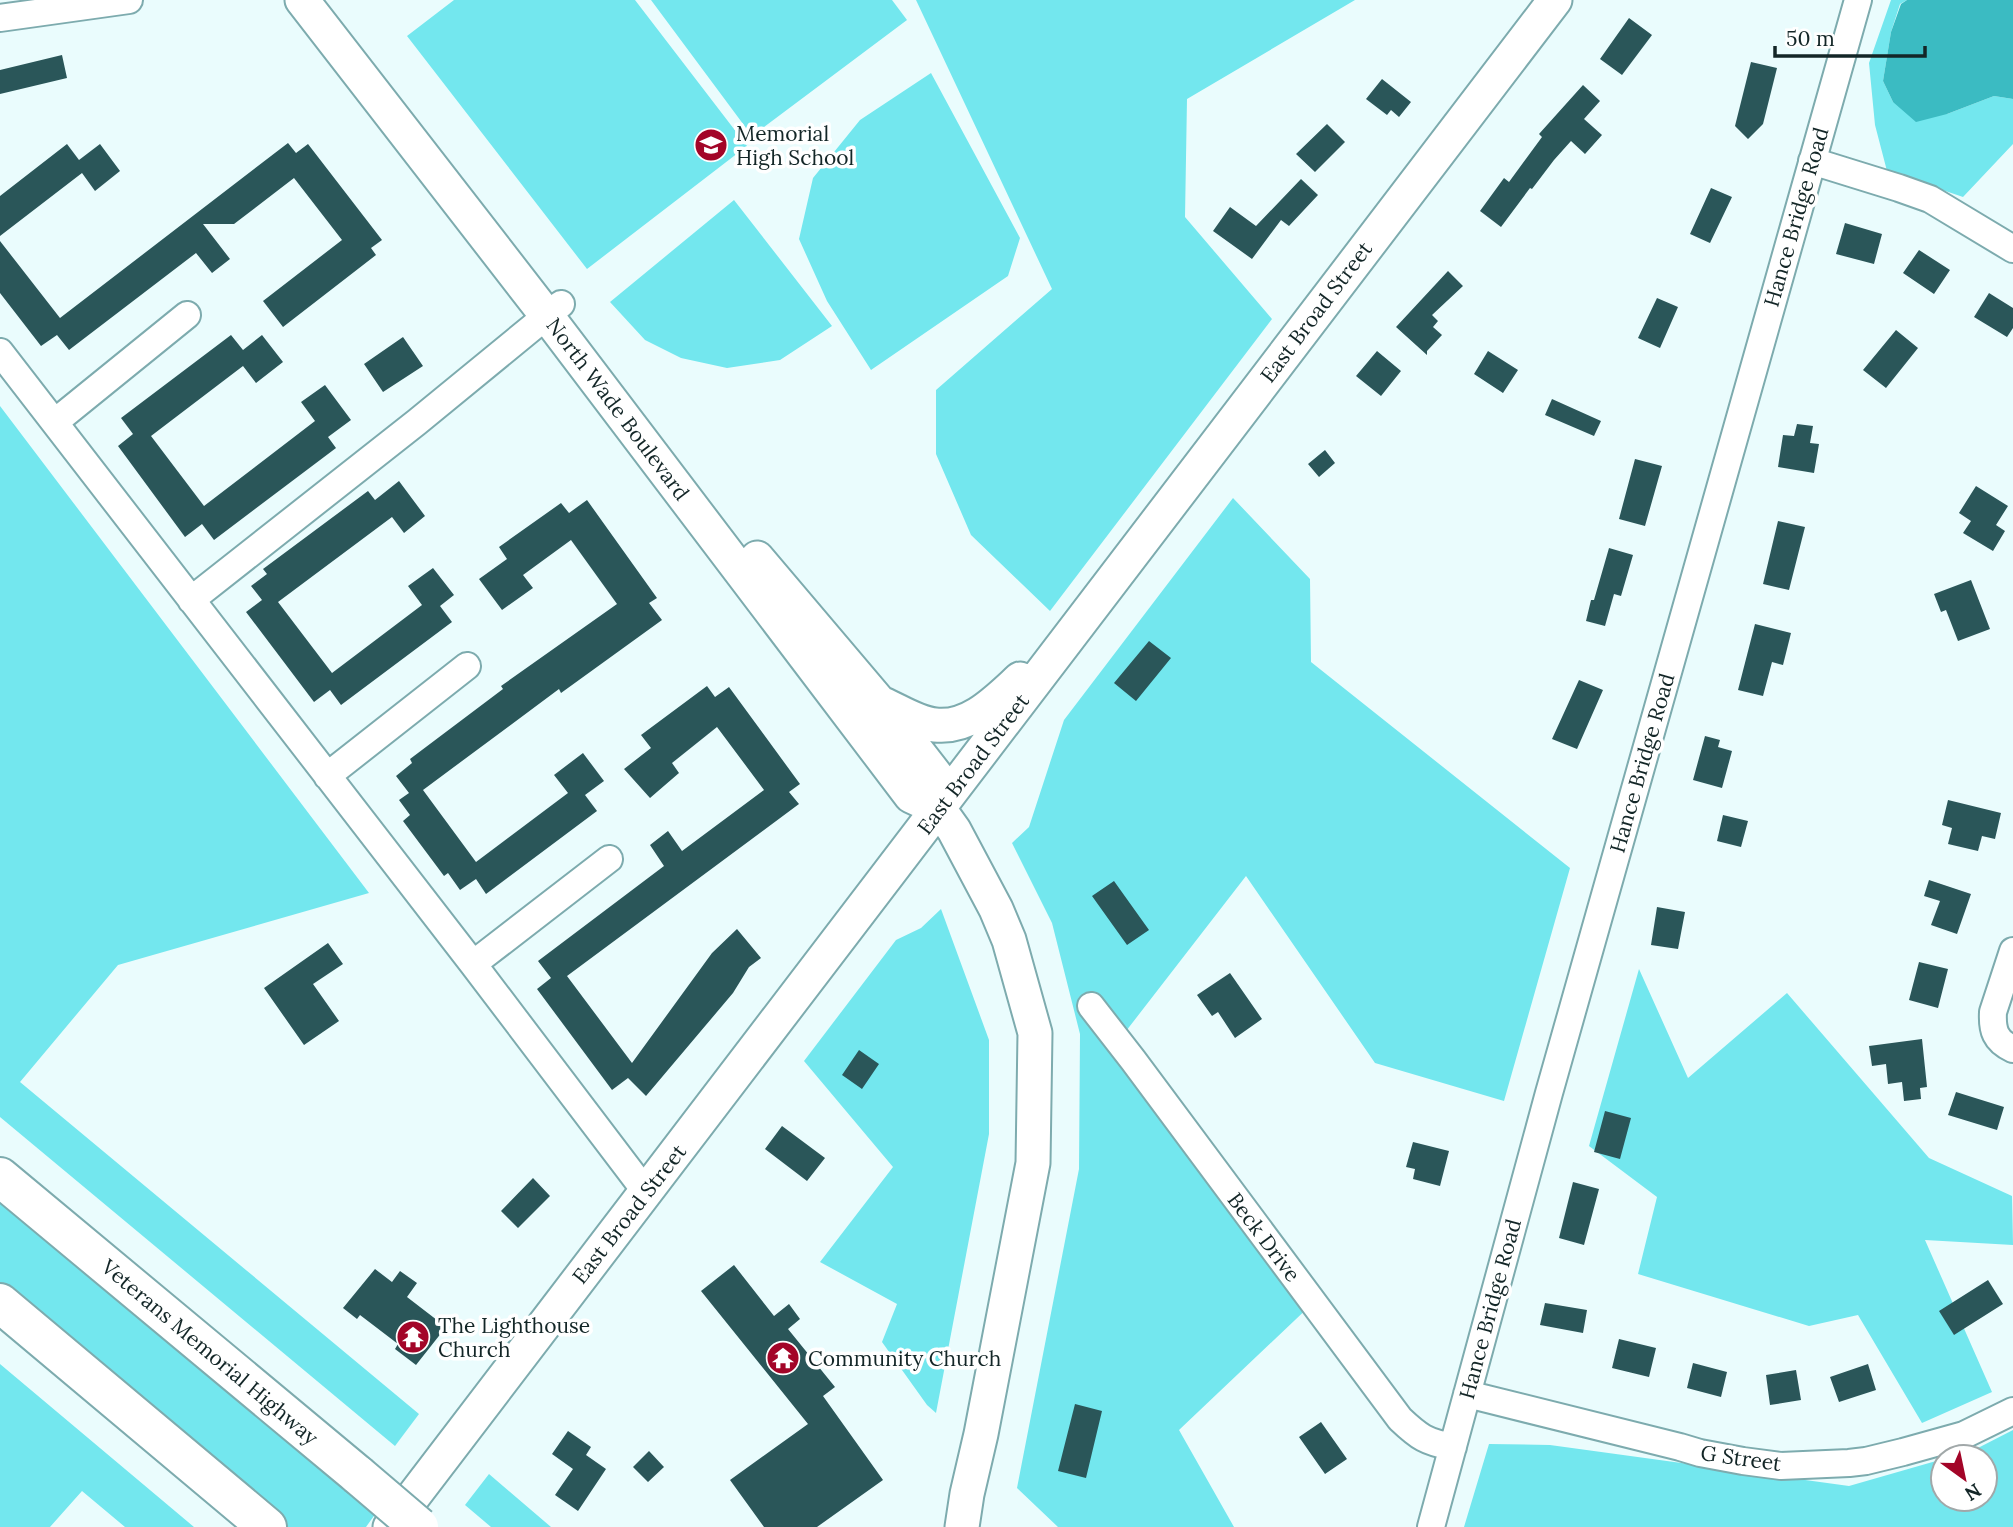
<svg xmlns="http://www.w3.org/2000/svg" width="2013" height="1527" font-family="Lora,serif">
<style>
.green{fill:#73e7ee}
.water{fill:#3bbbc2}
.building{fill:#2a5659}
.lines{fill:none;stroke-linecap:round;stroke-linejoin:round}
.minor-casing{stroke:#7dabae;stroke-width:30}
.major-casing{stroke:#7dabae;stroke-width:37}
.highway-casing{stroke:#7dabae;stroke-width:42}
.minor{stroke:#fff;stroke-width:26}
.major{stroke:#fff;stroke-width:33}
.highway{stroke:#fff;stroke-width:38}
.highway-bridge-casing{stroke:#7dabae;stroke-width:42;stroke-linecap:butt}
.highway-bridge{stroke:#fff;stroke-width:38}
.labels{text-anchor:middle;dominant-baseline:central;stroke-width:7;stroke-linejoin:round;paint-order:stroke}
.poi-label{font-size:21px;fill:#132627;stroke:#fff;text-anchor:start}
.street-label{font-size:21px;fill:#132627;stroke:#fff}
</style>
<rect width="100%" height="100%" fill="#eafcfd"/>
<path class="green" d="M454,0H635L747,146L587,269L407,36Z
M651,0H892L907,20L752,136Z
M916,0H1355L1187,99L1185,217L1272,319L1050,611L971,535L936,454V390L1052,289Z
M1891,0H1907L1900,4L1891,32L1883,81L1893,102L1947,114L1994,96L2013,99V144L1963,197L1887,171L1875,125L1869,63Z
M931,73L1020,238L1008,276L871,370L827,301L799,239L813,178L860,120Z
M734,200L832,326L780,360L727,368L681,358L645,340L610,302Z
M0,406L369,893L118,965L20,1082L419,1414L395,1446L0,1117Z
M1233,498L1310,579L1311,662L1570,868L1504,1101L1375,1063L1246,876L1116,1044L1314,1302L1179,1430L1234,1527H1058L1017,1488L1079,1169L1080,1034L1052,923L1012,843L1029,827L1064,720Z
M941,909L989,1040V1134L936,1413L927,1405L882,1342L897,1304L820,1262L893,1167L804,1061L896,940L921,928Z
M1639,969L1688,1078L1787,993L1929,1158L2012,1196L2013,1245L1925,1240L1992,1392L1922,1423L1858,1315L1809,1326L1638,1274L1657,1197L1589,1146Z
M0,1192L350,1484L351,1496L376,1513L366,1527H283L0,1290Z
M0,1364L194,1527H125L82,1491L50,1527H0Z
M2013,1430V1527H1464L1489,1444L1550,1445L1849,1486L1943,1459V1499H1985V1457H1949L1974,1450Z
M489,1474L551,1527H491L465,1505Z"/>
<path class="water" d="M1907,0H2013V99L1994,96L1947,114L1916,122L1893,102L1883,81L1891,32L1901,4Z"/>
<path class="building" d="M1629,18L1652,35L1622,75L1600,59Z
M62,55L67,78L0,94V70Z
M1751,62L1777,68L1763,124L1748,139L1735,126Z
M1382,79L1411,102L1399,117L1391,110L1387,115L1366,99Z
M1583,85L1600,101L1584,119L1602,135L1585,154L1571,141L1554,160L1532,189L1530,188L1501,227L1480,211L1504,178L1509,182L1542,137L1539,134Z
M1327,124L1345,142L1315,172L1296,154Z
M288,143L296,153L308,144L382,240L371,248L376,255L283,327L263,301L342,240L294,178L234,224H203L230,259L212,273L196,253L69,350L57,335L41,346L0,293V241L60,318Z
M67,144L79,160L100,144L120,171L95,191L82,173L0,236V196Z
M1301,179L1318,195L1289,226L1281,220L1252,259L1213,231L1230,207L1256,226Z
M1711,188L1732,197L1710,243L1690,234Z
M1845,223L1882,234L1874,264L1836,254Z
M1919,250L1950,270L1934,294L1903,273Z
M1448,271L1463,286L1432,315L1438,321L1433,327L1442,335L1427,351V355L1396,327Z
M1989,293L2013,308V328L2007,337L1974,317Z
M1657,298L1678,307L1660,348L1638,338Z
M1896,330L1918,348L1886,388L1863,370Z
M231,335L243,350L262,335L283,362L256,383L243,366L151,436L204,506L315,421L301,402L325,385L351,420L328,437L336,448L214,540L202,524L185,537L118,446L133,434L121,418Z
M403,337L423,366L383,392L364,364Z
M1377,351L1401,371L1381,396L1356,376Z
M1488,351L1518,370L1503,393L1474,374Z
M1552,399L1601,421L1594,436L1545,415Z
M1797,424L1813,426L1810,443L1819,444L1814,473L1778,467L1783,435L1794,436Z
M1325,450L1335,463L1319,477L1308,464Z
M1635,459L1662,466L1645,526L1619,519Z
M399,481L425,516L404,533L392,517L278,602L332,673L422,605L408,586L433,568L454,595L440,606L452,622L341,705L330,690L314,702L246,612L262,600L251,586L267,574L263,569L368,491L375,500Z
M1976,486L2008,506L1996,525L2005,531L1993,551L1963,533L1971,521L1959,513Z
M587,500L657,598L649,603L662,620L561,693L559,689L423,790L476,862L568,793L554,775L583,753L604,781L585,795L597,811L486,894L476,879L460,890L448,873L444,876L403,821L410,815L399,800L409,793L396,776L412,763L410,759L503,689L501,686L617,604L571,540L523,575L533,588L502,610L479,579L507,559L499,547L561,503L569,513Z
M1778,521L1805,527L1789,590L1763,584Z
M1609,548L1633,555L1621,596L1614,594L1605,626L1586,621L1591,600H1594Z
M1971,580L1990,629L1958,641L1946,610L1941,612L1934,594Z
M1755,624L1791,633L1783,665L1772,662L1763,696L1738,690Z
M1149,641L1171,658L1136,701L1114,683Z
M1579,680L1603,690L1577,749L1552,739Z
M707,686L715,697L729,687L800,784L789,792L799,804L567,976L632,1063L712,953L737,929L761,958L749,967L733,993L646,1096L628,1078L612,1090L537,989L551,978L538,961L664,866L650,845L668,831L682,851L764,790L717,727L672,763L679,773L650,798L624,769L651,748L641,735Z
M1705,736L1720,740L1718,747L1732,751L1722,788L1693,780Z
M1948,800L2001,813L1995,839L1982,836L1978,851L1948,844L1952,828L1942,825Z
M1723,815L1748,821L1741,847L1717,841Z
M1929,880L1971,894L1957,934L1931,925L1940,901L1924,896Z
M1114,881L1149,930L1127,945L1092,896Z
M1657,907L1685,912L1678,949L1651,945Z
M328,943L343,964L313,984L339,1021L304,1045L264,988Z
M1919,962L1948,969L1938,1008L1909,1000Z
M1230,973L1262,1019L1235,1038L1218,1012L1212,1016L1197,995Z
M1922,1039L1927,1087L1920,1088L1921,1099L1904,1101L1902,1082L1888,1084L1886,1064L1872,1066L1869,1046Z
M859,1050L879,1064L862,1089L842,1075Z
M1956,1092L2004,1107L1997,1130L1948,1115Z
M1605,1111L1631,1118L1620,1159L1594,1152Z
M782,1126L825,1158L807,1181L765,1149Z
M1413,1142L1449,1151L1440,1186L1413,1179L1415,1169L1406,1167Z
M533,1178L550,1196L518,1228L501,1211Z
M1573,1182L1599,1189L1584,1245L1559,1238Z
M734,1265L774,1316L789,1304L800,1319L788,1329L835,1387L823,1396L883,1480L817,1527H764L730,1480L808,1424L701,1291Z
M375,1269L392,1282L400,1271L417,1283L407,1297L446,1327L416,1365L395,1349L398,1344L360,1315L357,1319L343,1308Z
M1988,1280L2003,1304L1954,1335L1939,1311Z
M1545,1303L1587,1310L1583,1333L1540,1325Z
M1619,1339L1656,1348L1649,1377L1612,1368Z
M1693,1363L1727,1372L1721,1397L1687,1388Z
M1868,1364L1876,1390L1839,1402L1830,1377Z
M1796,1370L1801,1400L1770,1405L1766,1375Z
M1075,1404L1102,1411L1086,1478L1058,1471Z
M1321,1422L1347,1459L1325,1474L1299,1437Z
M568,1431L591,1447L586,1455L606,1469L578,1511L555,1495L573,1469L552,1454Z
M649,1451L664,1467L648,1482L633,1467Z"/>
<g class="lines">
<defs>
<path id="minor" d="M0,18L129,0
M1812,161L1899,188L1930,199L2013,249
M0,352L473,964L646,1192
M55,422L187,315
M191,600L417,422L561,304
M327,776L467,666
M2013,951L1993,1012C1992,1030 1995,1041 2013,1049
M473,964L609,859
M1091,1006L1133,1060L1400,1419C1419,1437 1426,1442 1453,1447
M1467,1394L1680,1447L1700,1453L1743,1461L1781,1466L1849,1463L1866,1461L1903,1452L1964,1435L2013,1411
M1431,1527L1549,1093L1858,0"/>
<path id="major" d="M302,0L547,316L911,796L939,809L954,830L996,909L1009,940L1035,1033L1033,1163L981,1434L967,1494L962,1527
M757,558L879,702L938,778L939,809
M883,704C899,711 917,723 935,725C970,729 997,700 1020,679
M390,1527L1555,0"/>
<path id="highway" d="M0,1177L358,1475
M0,1303L267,1527"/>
</defs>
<use href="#minor" class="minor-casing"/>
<use href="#major" class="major-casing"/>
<use href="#highway" class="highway-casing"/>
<use href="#minor" class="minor"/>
<use href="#major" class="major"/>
<use href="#highway" class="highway"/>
<defs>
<path id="highway-bridge" d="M358,1475L419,1527"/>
</defs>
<use href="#highway-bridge" class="highway-bridge-casing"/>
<use href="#highway-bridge" class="highway-bridge"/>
</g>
<defs>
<symbol id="school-disc" viewBox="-11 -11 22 22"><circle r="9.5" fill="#a30528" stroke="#fff"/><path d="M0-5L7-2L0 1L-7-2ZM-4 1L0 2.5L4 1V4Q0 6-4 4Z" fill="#fff"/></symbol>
<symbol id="temple-disc" viewBox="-11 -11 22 22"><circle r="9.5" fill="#a30528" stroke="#fff"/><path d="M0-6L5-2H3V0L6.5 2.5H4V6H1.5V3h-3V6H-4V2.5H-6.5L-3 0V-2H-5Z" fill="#fff"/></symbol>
</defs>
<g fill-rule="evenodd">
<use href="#school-disc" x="692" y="126" width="38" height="38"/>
<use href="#temple-disc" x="394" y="1318" width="38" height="38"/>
<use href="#temple-disc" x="764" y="1339" width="38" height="38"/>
</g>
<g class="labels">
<g class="poi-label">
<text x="736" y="133">Memorial<tspan x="736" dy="24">High School</tspan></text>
<text x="438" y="1325">The Lighthouse<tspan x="438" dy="24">Church</tspan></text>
<text x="808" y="1358">Community Church</text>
</g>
<g class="street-label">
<text transform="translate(1796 217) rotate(-74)">Hance Bridge Road</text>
<text transform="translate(1316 312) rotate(-53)">East Broad Street</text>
<text transform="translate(618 409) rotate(53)">North Wade Boulevard</text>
<text transform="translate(1642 763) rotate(-74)">Hance Bridge Road</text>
<text transform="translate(973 764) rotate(-53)">East Broad Street</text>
<text transform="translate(629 1214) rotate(-52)">East Broad Street</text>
<text transform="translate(1264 1237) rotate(53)">Beck Drive</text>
<text transform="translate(1490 1309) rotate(-75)">Hance Bridge Road</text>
<text transform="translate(210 1352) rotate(40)">Veterans Memorial Highway</text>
<text transform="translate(1741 1458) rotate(8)">G Street</text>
</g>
</g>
<g transform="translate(1964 1478) rotate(147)"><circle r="33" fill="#ffffff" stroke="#a1a8a9" stroke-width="2"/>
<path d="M0-5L12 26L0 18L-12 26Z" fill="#a30528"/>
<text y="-10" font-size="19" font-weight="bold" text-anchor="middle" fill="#132627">N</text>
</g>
<path d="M1775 46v10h150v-10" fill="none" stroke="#132627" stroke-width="3.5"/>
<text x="1786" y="46" font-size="21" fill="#132627" stroke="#ffffff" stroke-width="5" paint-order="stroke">50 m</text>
</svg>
